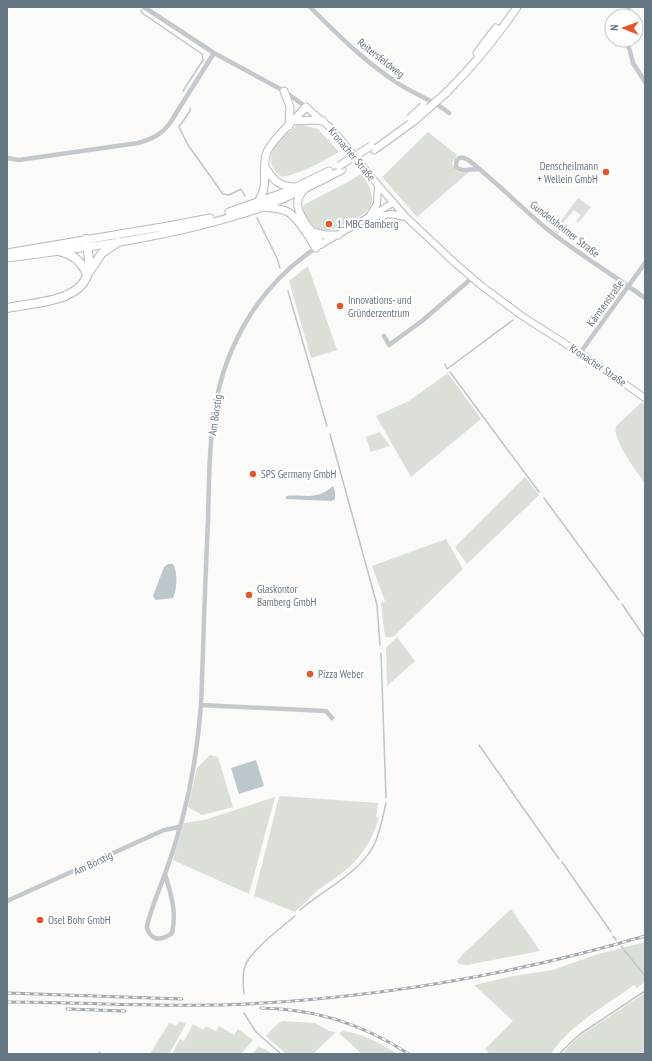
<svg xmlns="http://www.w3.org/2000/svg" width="652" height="1061" font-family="'PT Sans Narrow',sans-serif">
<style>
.green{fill:#dadfd7}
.water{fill:#bbc7cb}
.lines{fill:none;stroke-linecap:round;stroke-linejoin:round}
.stream{stroke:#bbc7cb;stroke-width:1.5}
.secondary-casing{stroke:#b3babf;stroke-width:8}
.primary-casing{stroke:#b5babe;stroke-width:9}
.highway-casing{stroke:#b4b9bd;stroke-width:10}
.street{stroke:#c3c8cc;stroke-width:4.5}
.secondary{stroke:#fff;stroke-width:6}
.primary{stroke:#fff;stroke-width:7}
.highway{stroke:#fff;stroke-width:8}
.rail-casing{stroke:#a2aab0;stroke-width:3}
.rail{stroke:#fff;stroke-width:1.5;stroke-dasharray:4.5;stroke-linecap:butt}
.primary-bridge-casing{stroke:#b5babe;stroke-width:9;stroke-linecap:butt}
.primary-bridge{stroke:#fff;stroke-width:7}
.poi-dot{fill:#e4572e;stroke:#fff;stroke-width:1.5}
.labels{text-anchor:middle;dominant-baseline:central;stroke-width:4;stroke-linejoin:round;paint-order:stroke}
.street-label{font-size:11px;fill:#657683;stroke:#fff}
.poi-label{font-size:11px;fill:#657683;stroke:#fff;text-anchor:start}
</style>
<rect width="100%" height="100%" fill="#fafaf8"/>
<path class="green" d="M299,124L318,129L339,152C321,162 303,173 282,177C279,174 275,171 273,168C264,150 287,134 299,124Z
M428,132L457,155L452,163C455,174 462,173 470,171L417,217L382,177Z
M362,173C367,182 375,195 371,206C367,215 332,232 322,231C315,230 311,226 307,220C304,215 302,211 304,205L307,203L348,182Z
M578,198L591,207L578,223L576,221L581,215L574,210L558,229L560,231L558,234L554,230Z
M308,266L337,350L311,358L289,281Z
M448,373L481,419L411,477L376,416L409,401Z
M642,402L645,405V483C637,472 612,439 616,426Z
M380,432L390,446L371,452L366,437Z
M525,477L539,495L467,564L455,547Z
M446,539L463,569L393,637H385L381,603L385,601L372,566Z
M397,637L415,661L387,686L386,648Z
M210,755L218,757L233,807L202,815L188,807L197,768Z
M281,796L378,803L376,817L379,818C373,837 364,854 348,868C339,876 328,883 318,890C310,897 303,905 295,912L254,896L279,797Z
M275,797L249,894L173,860L184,823L204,820Z
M511,909L540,951L467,965L459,964L457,961L463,954Z
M645,942V982L637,988L634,985C606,1006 570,1024 551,1054H490L485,1049L513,1021L474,985L513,976L553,970L595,955Z
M645,993V1054H562L569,1046L581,1035Z
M180,1021L186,1024L169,1054H150L169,1023L176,1026Z
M282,1021L315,1023L329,1031L336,1032L313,1054H286L266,1036L273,1028Z
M193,1024L203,1030L206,1026L216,1031L219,1026L234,1035L238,1029L253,1040L241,1054H172L180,1039L184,1041Z
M344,1031C363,1034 381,1043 397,1054H362L339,1033Z
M258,1047L265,1049L272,1054H252Z"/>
<path class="water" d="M333,486L335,491V499L332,501L286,499V496C307,494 315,501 333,486Z
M168,564H173C178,572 177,590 173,598L156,600L153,596L164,567Z
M256,760L264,786L239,794L231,768Z"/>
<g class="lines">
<path class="stream" d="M141,10L142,13L202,54L203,60L183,91
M190,108V111L179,127L188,145L223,194L229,195L241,189L245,196
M257,218L277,258L280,268
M288,291L327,426
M445,364L447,369L513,320
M450,372L539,492
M330,434L377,605L380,645
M544,498L619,600
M622,604L645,638
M381,653L386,798
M479,745L559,859
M562,862L611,932
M300,910C324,889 359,874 374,845C380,832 383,817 386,803
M613,936L616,940
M621,946L645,976
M244,994C243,985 242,975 245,966C251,950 281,928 295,916
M244,1013L256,1032L281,1054
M99,1052L102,1054
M560,1054L563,1050L580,1034L645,991"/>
<defs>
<path id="secondary" d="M306,107L333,130L378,185L406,217L456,264L483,287L522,316L580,353L645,398
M370,215L377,204L378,185
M373,217L392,214L405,217
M318,246L393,203"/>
<path id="primary" d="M477,53L496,28
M284,91L290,107L289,126
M446,93C473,66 496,38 517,7
M293,121L314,120L323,121
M374,150L414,121
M266,168C273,181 281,187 296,187
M304,190C301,193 298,196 298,201C295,214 314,234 322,244
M257,203C271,184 260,171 267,152C271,141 297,117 306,107
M263,207C272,208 281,208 288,212C299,218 309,238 316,248
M229,212L288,191L329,171
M313,232L325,235H338
M7,253L168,226L210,218
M7,258C92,247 179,236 260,208C288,198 315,184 342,170"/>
<path id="highway" d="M59,251C73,254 82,261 87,275
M89,272L102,253L118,242
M7,308C34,302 86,303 89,267C90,258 87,248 86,239"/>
</defs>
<use href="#secondary" class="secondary-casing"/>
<use href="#primary" class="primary-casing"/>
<use href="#highway" class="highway-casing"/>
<path class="street" d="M144,7L214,53L284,91L306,107
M310,7C337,34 364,61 396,82C413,94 433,100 449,113
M627,16L629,7
M627,40L633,63L645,82
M7,158L19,160L138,143C152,139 161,135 170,123L214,53
M479,169C471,168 462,173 456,167C455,155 464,156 471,162C497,183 521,207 547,229C562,241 578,252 594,263C611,274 628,286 645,298
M384,336L389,345L422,321L472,278
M580,353L645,263
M201,705L326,711L332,718
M165,874C185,820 197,762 201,704C202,688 202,671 203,654C204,610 206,565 208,521C209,483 209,445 215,407C226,343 261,284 316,248
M165,874C171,895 177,911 172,933C167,937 162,940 155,938C151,936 148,932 147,928C147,919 161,885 165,874Z
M7,901L164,830L180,827"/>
<use href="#secondary" class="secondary"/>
<use href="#primary" class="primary"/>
<use href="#highway" class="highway"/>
<defs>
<path id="rail" d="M7,993L182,999
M7,1002C87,1002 167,1008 247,1004C381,997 516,974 645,936
M261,1008C316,1009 362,1024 409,1054
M67,1009L125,1011"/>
</defs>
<use href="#rail" class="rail-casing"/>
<use href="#rail" class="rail"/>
<defs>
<path id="primary-bridge" d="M410,118L423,106
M414,121L446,93
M339,166L371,146"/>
</defs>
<use href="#primary-bridge" class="primary-bridge-casing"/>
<use href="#primary-bridge" class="primary-bridge"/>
</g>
<g class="poi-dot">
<circle cx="606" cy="172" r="4"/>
<circle cx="329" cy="224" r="4"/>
<circle cx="340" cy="306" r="4"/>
<circle cx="253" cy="474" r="4"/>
<circle cx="249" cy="595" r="4"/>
<circle cx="310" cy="674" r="4"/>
<circle cx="40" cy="920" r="4"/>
</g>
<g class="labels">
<g class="street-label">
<text transform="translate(381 58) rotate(38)">Reitersfeldweg</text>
<text transform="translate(352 154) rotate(50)">Kronacher Straße</text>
<text transform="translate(565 229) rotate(38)">Gundelsheimer Straße</text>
<text transform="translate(605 303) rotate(-54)">Kärntenstraße</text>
<text transform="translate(598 365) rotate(34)">Kronacher Straße</text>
<text transform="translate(215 415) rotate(-82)">Am Börstig</text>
<text transform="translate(93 863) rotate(-25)">Am Börstig</text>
</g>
<g class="poi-label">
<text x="598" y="166" text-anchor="end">Denscheilmann<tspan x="598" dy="13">+ Wellein GmbH</tspan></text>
<text x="337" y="224">1. MBC Bamberg</text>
<text x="348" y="300">Innovations- und<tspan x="348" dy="13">Gründerzentrum</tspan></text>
<text x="261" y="474">SPS Germany GmbH</text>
<text x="257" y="589">Glaskontor<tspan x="257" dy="13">Bamberg GmbH</tspan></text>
<text x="318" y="674">Pizza Weber</text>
<text x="48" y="920">Osel Bohr GmbH</text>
</g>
</g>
<rect width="652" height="1061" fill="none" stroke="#657683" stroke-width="16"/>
<g transform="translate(624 28) rotate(271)"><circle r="19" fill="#ffffff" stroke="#c1c8cd"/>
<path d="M0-3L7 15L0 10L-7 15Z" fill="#e4572e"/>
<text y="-6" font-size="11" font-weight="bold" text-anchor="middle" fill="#657683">N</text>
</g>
</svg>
